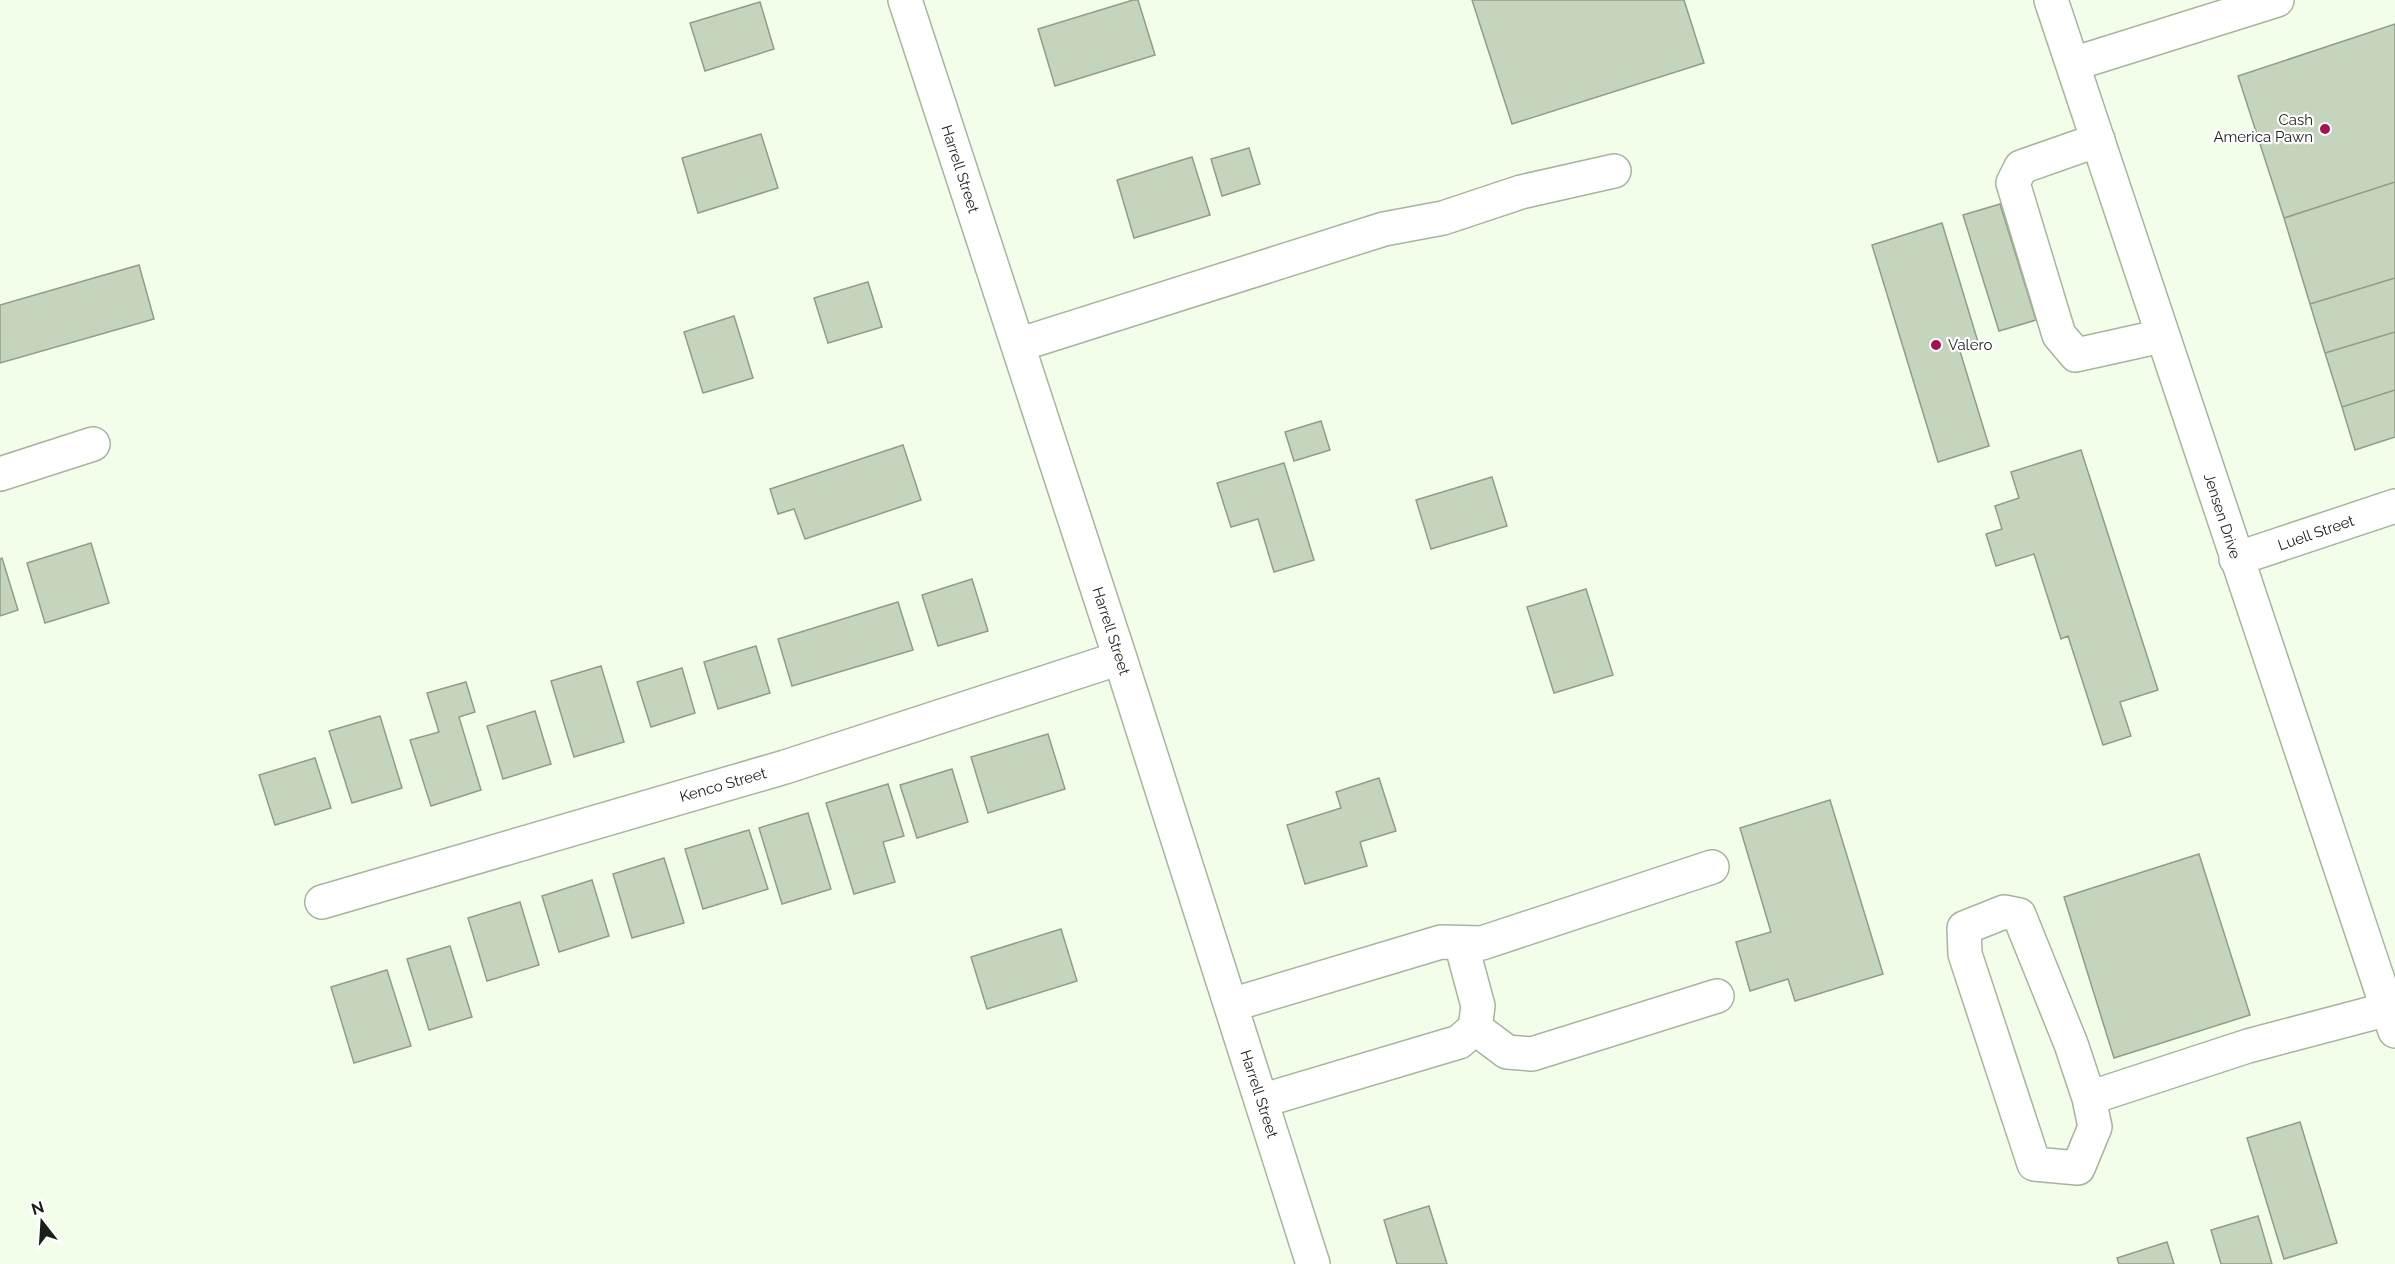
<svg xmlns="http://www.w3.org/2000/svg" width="2395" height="1264" font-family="Raleway,sans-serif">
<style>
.building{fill:#c5d4bc;stroke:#909e87;stroke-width:1.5}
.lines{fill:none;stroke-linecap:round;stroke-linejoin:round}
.minor-casing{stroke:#a6b59d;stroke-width:36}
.major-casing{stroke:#a6b59d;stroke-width:36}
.minor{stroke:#fff;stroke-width:33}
.major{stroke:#fff;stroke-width:33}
.poi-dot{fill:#a51251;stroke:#fff;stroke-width:2}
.labels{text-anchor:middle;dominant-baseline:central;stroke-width:4.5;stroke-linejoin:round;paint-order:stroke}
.poi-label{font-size:15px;fill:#191f16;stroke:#fff;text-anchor:end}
.street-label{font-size:15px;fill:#191f16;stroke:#fff}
</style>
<rect width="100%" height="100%" fill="#f2feea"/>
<path class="building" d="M1133,0H1138L1155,55L1055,86L1038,29Z
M1472,0H1684L1704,63L1512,124Z
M760,2L774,49L705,71L690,23Z
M2395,24V182L2284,218L2238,76Z
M761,134L778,188L698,213L682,158Z
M1249,148L1260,184L1222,196L1211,159Z
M1192,157L1210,215L1134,238L1117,180Z
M2395,182V278L2310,304L2284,218Z
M2000,204L2036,320L1999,331L1963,215Z
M1942,223L1978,342L1959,348L1989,446L1938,462L1872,245Z
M139,265L154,319L0,363V305Z
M2395,278V332L2325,353L2310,304Z
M868,282L882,327L828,343L814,298Z
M734,316L753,378L703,393L684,332Z
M2395,332V390L2342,407L2325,353Z
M2395,390V437L2355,450L2342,407Z
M1321,421L1330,450L1294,461L1285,432Z
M903,445L921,500L805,539L794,509L778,514L770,489Z
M2081,450L2158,690L2120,702L2131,736L2103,745L2068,636L2061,639L2034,554L1996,566L1986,534L2002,529L1995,506L2019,498L2011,472Z
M1284,463L1314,560L1274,572L1258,519L1231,527L1217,483Z
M1492,477L1507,526L1431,549L1416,500Z
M91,543L109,603L45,623L27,563Z
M2,558L18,610L0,616V559Z
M972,579L988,631L938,646L922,595Z
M1586,589L1613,675L1554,693L1527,607Z
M898,602L913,650L792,686L778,639Z
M756,646L770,693L718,709L704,662Z
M601,666L624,742L574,757L551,681Z
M682,668L695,713L651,727L637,682Z
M466,682L475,712L459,717L481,790L431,806L410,740L439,732L427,693Z
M535,711L551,764L503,779L487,726Z
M380,716L402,788L352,803L329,731Z
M1048,734L1065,789L988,813L971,757Z
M315,758L331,808L275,825L259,775Z
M952,769L968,822L917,838L900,785Z
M1379,778L1396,831L1360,842L1367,866L1305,884L1287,825L1341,808L1336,792Z
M888,784L904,836L883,842L895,882L854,894L826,803Z
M1830,800L1883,974L1795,1001L1788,979L1750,991L1736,942L1771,932L1740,828Z
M808,813L831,889L782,904L759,828Z
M749,830L768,889L703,909L685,849Z
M2199,854L2250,1015L2114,1058L2064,897Z
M664,858L684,923L632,938L613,874Z
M592,880L609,936L559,952L542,896Z
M520,902L539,965L487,981L468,918Z
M1061,929L1077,981L987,1009L971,957Z
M450,946L472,1017L429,1030L407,959Z
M387,970L411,1046L354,1063L331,987Z
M2300,1122L2337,1243L2284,1259L2247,1138Z
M1429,1206L1447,1264H1397L1384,1220Z
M2258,1216L2272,1264H2221L2211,1230Z
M2167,1242L2174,1264H2119L2117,1258Z"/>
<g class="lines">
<defs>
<path id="minor" d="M905,0L1120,658L1313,1264
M2073,64L2277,0
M2098,140L2021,167L2013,183L2059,335L2076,355L2162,336
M1018,345L1384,229L1443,218L1521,192L1614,171
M0,474L93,444
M2236,559L2395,506
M322,902L785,767L1120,658
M1231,1005L1441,942L1482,943L1712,867
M1475,1028L1507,1052L1532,1054L1717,996
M2089,1098L2095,1127L2078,1168L2034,1164L1965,954L1964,928L2004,912L2019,915L2071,1044L2089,1098L2248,1046L2388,1009
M1261,1101L1459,1042L1475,1028L1478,1006L1461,943"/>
<path id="major" d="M2051,0L2395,1031"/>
</defs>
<use href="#minor" class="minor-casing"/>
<use href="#major" class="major-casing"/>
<use href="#minor" class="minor"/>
<use href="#major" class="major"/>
</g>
<g class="poi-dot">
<circle cx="2325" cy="129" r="6"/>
<circle cx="1936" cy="345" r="6"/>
</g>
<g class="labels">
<g class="poi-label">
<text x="2313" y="120">Cash<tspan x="2313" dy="17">America Pawn</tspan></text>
<text x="1948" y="345" text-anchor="start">Valero</text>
</g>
<g class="street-label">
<text transform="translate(960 169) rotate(72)">Harrell Street</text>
<text transform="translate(2222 516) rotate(72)">Jensen Drive</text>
<text transform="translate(2316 533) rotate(-19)">Luell Street</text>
<text transform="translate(1111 631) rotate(72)">Harrell Street</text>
<text transform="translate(723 785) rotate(-16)">Kenco Street</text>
<text transform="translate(1259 1094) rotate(72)">Harrell Street</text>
</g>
</g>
<g transform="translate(42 1222) rotate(343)" stroke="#ffffff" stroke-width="4.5" paint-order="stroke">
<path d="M0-4.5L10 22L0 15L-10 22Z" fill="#191f16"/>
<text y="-9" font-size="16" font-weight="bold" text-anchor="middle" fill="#191f16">N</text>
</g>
</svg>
